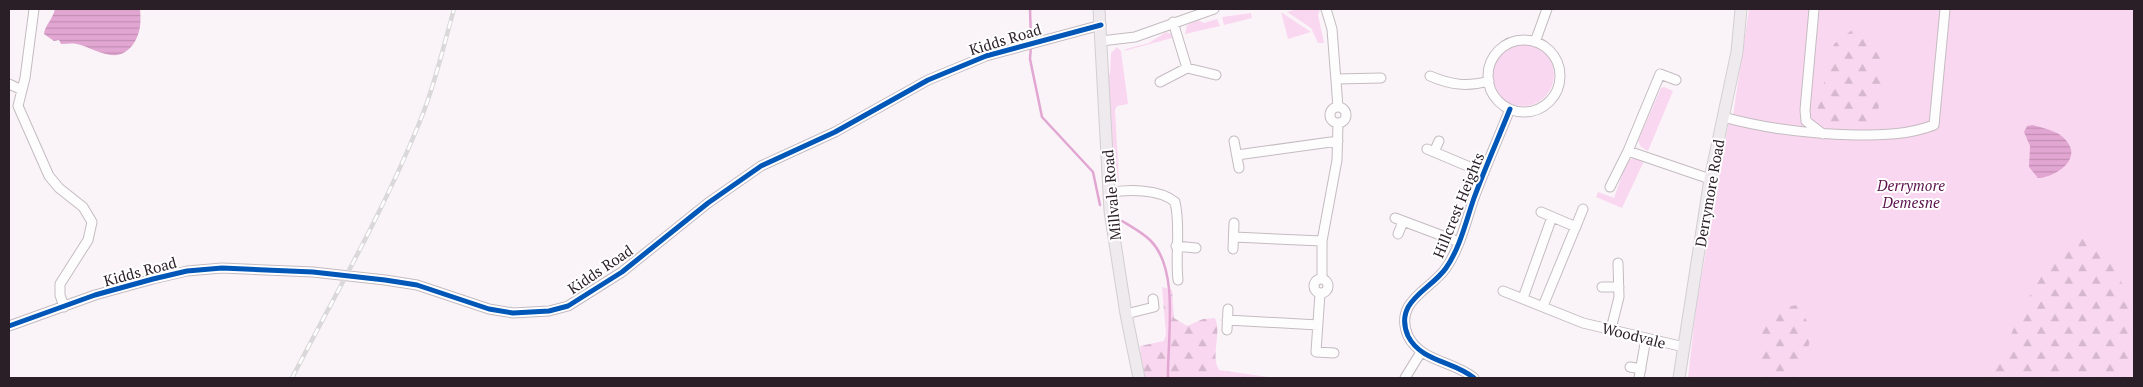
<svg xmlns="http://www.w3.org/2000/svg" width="2143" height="387" font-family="'PT Serif',serif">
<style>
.green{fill:#fad7f0}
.forest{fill:url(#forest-firs)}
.water{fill:url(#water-rules)}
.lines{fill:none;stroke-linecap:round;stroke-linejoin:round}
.stream{stroke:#e2a6d2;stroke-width:2.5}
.minor-casing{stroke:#c4bbc0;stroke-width:11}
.major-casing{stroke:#d3ced1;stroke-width:13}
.minor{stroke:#fefdfe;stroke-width:9}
.major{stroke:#efeaee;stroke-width:11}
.rail-casing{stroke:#dad8d9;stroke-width:4.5}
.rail{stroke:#fff;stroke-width:2.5;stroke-dasharray:8;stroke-linecap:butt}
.cycleway-casing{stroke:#fff;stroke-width:8}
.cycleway{stroke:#0057b8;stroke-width:5}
.labels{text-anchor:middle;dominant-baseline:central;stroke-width:4;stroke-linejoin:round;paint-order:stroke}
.street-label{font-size:15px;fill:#2b1f27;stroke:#fff}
.park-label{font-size:15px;font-style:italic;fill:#5b124c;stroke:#fff}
</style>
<defs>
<pattern id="forest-firs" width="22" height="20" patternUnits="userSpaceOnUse" patternTransform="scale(1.25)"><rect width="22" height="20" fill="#fad7f0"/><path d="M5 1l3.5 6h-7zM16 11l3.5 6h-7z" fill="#d6b8ce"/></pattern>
<pattern id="water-rules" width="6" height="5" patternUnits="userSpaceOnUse" patternTransform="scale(1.25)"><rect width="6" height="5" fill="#e2a6d2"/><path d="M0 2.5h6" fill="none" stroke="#c28eb4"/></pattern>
</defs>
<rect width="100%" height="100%" fill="#faf4f8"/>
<path class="green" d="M1297,9H1320L1318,15L1324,43H1318L1311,28L1287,12Z
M1749,9H2134V378H1688L1696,308L1728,125L1731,123L1733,115Z
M1281,12L1311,32L1288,39Z
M1251,13L1252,18L1224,25L1222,17Z
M1217,19L1220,26L1185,34L1187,25L1198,20L1204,23Z
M1166,32L1171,34L1172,38L1124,51L1126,49L1149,43Z
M1492 75a31 31 0 1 1 62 0a31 31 0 1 1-62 0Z
M1117,47L1121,51L1128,104L1117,106L1115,110L1119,182L1116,181L1114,162L1111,161L1108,74H1110L1111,53Z
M1664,87L1673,91L1648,151L1641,147L1638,141L1661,88Z
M1636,157L1644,161L1622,208L1596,197L1598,192L1614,198L1627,161Z"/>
<path class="forest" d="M1861,23L1883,64L1877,123L1830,125L1816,115L1834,44Z
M2077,234L2100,238L2117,266L2126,299L2134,318V378H1984L2006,346L2023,307L2057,251Z
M1162,287L1172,290L1174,318L1187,326L1203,319L1215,318C1222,334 1210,356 1219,370L1276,378H1143L1140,346L1164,341L1166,334Z
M1798,305C1802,312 1807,320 1809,327C1813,345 1802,361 1803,378H1760L1756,341L1777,308Z"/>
<path class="water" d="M55,9H140C141,21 141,32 134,43C118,67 97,49 77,44C72,43 66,44 61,44L59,40L54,41L44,34C45,25 53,19 55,9Z
M2033,125C2045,129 2061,131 2068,143C2081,161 2053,178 2038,178L2029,167L2030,146L2024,132L2027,126Z"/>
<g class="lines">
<path class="stream" d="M1030,9L1031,40
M1031,46L1030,59L1042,117L1093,172L1100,205
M1122,221C1132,227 1143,233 1151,241C1180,271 1167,340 1168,378"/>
<defs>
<path id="minor" d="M34,9L25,78L18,106L49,176L59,188L83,207L92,222L88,240L60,284V295L64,307
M1326,9L1332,29L1338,107
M1814,9L1805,110L1806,121L1823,134
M1173,22L1187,68
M1488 76a36 36 0 1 1 72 0a36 36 0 1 1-72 0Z
M1101,41L1135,37L1214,9
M1535,42L1547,9
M1430,76C1451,85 1467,87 1489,81
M1337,79L1381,78
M1160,82L1187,68L1216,75
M9,84L22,90
M1330 115a8 8 0 1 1 16 0a8 8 0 1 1-16 0Z
M1723,117C1767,129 1809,134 1855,135C1882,135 1908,135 1934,125L1945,9
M1234,141L1239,168
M1427,149L1484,173
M1628,151L1660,74L1676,80
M1434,152L1439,141
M1237,155L1338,141
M1610,187L1628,151L1710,179
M1109,193C1128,189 1160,189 1175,202C1181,227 1175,255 1178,280
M1541,212L1576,227
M1395,218L1459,242
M1398,234L1403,222
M1234,237L1322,241
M1176,246L1196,248
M1233,249L1234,223
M1314 286a7 7 0 1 1 14 0a7 7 0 1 1-14 0Z
M1322,279V241L1337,160L1338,123
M1602,287H1619
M1503,291L1583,323L1684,347
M1320,293L1316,352L1334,353
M1523,298L1552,217
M1543,306L1583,209
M1126,314L1154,307L1153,299
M1227,320L1318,325
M9,326L95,295L153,279L187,271L222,268L313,272L385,280L417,285L489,309L513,313L549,311L568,306L622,272L708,203L761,166L835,132L928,80L986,56L1101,25
M1611,329L1619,297L1618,263
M1227,330L1228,309
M1630,367L1641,369
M1405,378L1421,352
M1474,378C1454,361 1421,362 1408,336C1393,301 1431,290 1446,268C1460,248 1466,221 1474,198C1485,168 1498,139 1510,109
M1639,378L1646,338"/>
<path id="major" d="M1099,9L1110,211L1126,314L1139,378
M1679,378L1710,179L1737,52L1741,9"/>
</defs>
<use href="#minor" class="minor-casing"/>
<use href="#major" class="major-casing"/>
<use href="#minor" class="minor"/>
<use href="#major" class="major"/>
<defs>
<path id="rail" d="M292,378C335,295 383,212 418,126C434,88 443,48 454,9"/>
</defs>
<use href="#rail" class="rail-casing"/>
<use href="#rail" class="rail"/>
<defs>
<path id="cycleway" d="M9,326L95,295L153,279L187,271L222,268L313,272L385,280L417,285L489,309L513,313L549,311L568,306L622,272L708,203L761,166L835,132L928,80L986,56L1101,25
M1474,378C1454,361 1421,362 1408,336C1393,301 1431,290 1446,268C1460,248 1466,221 1474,198C1485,168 1498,139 1510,109"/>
</defs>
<use href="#cycleway" class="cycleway-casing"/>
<use href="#cycleway" class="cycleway"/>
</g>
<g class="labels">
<g class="street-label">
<text transform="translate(1005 39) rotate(-17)">Kidds Road</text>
<text transform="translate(1709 193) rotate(-80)">Derrymore Road</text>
<text transform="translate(1111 195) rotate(-95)">Millvale Road</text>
<text transform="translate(1458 205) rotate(-68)">Hillcrest Heights</text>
<text transform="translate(600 269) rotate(-34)">Kidds Road</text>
<text transform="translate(140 271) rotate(-15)">Kidds Road</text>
<text transform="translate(1634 335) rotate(14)">Woodvale</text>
</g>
<g class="park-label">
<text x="1911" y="185">Derrymore<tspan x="1911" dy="17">Demesne</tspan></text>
</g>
</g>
<rect width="2143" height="387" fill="none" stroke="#2b1f27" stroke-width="20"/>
</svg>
